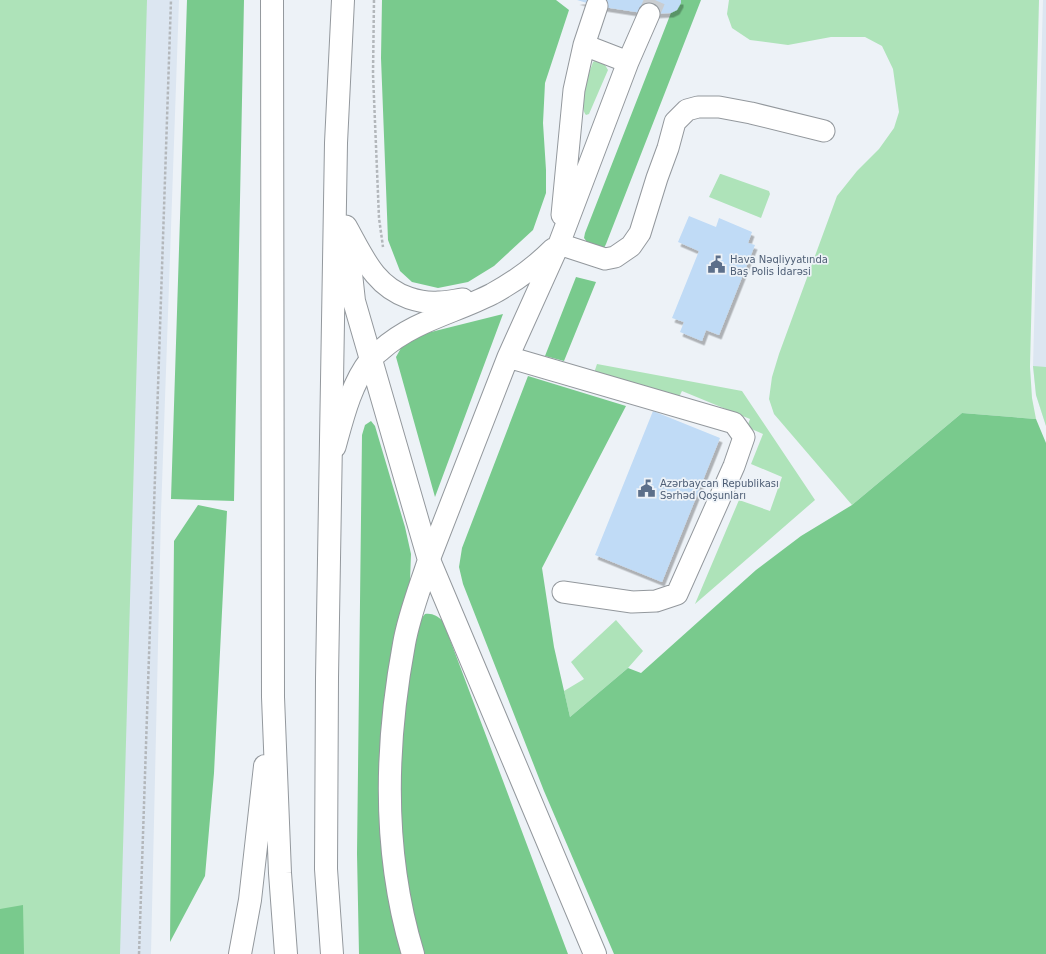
<svg xmlns="http://www.w3.org/2000/svg" width="1046" height="954" font-family="'DejaVu Sans',sans-serif">
<style>
.built{fill:#dce6f1}
.green{fill:#aee3b9}
.forest{fill:#79ca8d}
.building{fill:#c0dbf6;filter:url(#shadow)}
.lines{fill:none;stroke-linecap:round;stroke-linejoin:round}
.minor-tunnel{stroke:#c9cdd1;stroke-width:21;stroke-dasharray:21 10;stroke-linecap:butt}
.minor-casing{stroke:#93989d;stroke-width:23}
.highway-casing{stroke:#93989d;stroke-width:24}
.path{stroke:#b3b7bb;stroke-width:2.5;stroke-dasharray:3 2;stroke-linecap:butt}
.minor{stroke:#fff;stroke-width:21}
.highway{stroke:#fff;stroke-width:22}
.labels{text-anchor:middle;dominant-baseline:central;stroke-width:3.5;stroke-linejoin:round;paint-order:stroke}
.service-label{font-size:10px;fill:#4e5e75;stroke:#edf2f7;text-anchor:start}
</style>
<defs>
<filter id="shadow"><feDropShadow dx="2.5" dy="4.5" stdDeviation="0" flood-color="#0004"/></filter>
</defs>
<rect width="100%" height="100%" fill="#edf2f7"/>
<path class="built" d="M0,0H179L161,513L151,954H0Z
M1043,0H1046V426L1036,395L1033,366Z"/>
<path class="green" d="M0,0H147L120,954H0Z
M729,0H1039L1030,367L1032,398L1036,419L962,413L852,505L774,414L769,399L772,377L779,354L837,196L857,171L879,149L894,128L899,112L893,69L882,46L865,37H831L788,45L750,40L732,28L727,14Z
M595,61C602,61 605,64 608,70L589,114L586,115C582,111 582,96 583,90C585,81 590,71 593,62Z
M720,174H721L769,191L770,194L761,218L709,197Z
M597,364L742,391L815,500L695,604L739,500L770,511L782,477L751,464L763,434L747,427L750,419L682,391L677,401L593,376Z
M1033,366L1046,367V426L1036,395Z
M616,620L643,651L628,668L570,717L564,691L584,679L571,662Z"/>
<path class="forest" d="M187,0H244L234,501L171,499Z
M382,0H556L569,10L545,83L543,123L546,170V193L533,230L494,266L468,282L438,288L412,282L400,271L388,240L381,58Z
M676,0H701L606,244L604,248L587,242L584,238L585,233Z
M576,277L596,282L564,361L545,356Z
M503,314L435,497L396,357L401,348L419,335Z
M528,376L626,406L542,568L554,647L570,717L628,668L641,673L756,570L801,536L852,505L962,413L1036,419L1046,443V954H614L544,791L463,584L459,567L462,548Z
M371,421L375,426L405,527L411,554L410,581L388,692L405,954H359L357,854L362,435L365,425Z
M198,505L227,511L214,773L205,876L170,942L174,541Z
M425,614C433,613 437,616 443,621L568,954H422L403,860L398,771L405,700L418,623Z
M23,905L24,954H0V909Z"/>
<path class="building" d="M577,0H681V3L677,10L671,13L649,14L597,6Z
M689,216L716,227L719,218L752,232L748,243L755,245L719,335L706,330L702,341L680,332L684,322L672,318L699,251L678,242Z
M653,411L720,438L662,582L595,555Z"/>
<g class="lines">
<path class="minor-tunnel" d="M649,14L655,0"/>
<defs>
<path id="minor" d="M584,45L628,62
M562,215L574,90L584,45L597,6
M346,226C363,256 374,286 409,298C418,301 429,303 439,302C447,302 455,300 463,299
M559,244L605,259L615,257L631,246L640,233L657,178L668,148L675,122L687,110L698,107H719L751,113L824,131
M508,357L734,423L744,437L734,466L677,594L656,601L632,602L563,592
M335,447C343,418 351,384 370,360C373,356 377,353 381,350C413,321 455,313 492,294C514,282 535,267 553,249
M429,560L508,357L559,244L628,62L649,14"/>
<path id="highway" d="M272,0L273,697L280,873L286,954
M346,228L354,301L429,560L595,954
M240,954L250,900L265,766
M332,954L326,869L327,678L336,143L343,0
M413,954C383,855 385,746 404,644C409,615 420,588 429,560"/>
</defs>
<use href="#minor" class="minor-casing"/>
<use href="#highway" class="highway-casing"/>
<path class="path" d="M374,0L373,74L379,218L383,247
M139,954L171,0"/>
<use href="#minor" class="minor"/>
<use href="#highway" class="highway"/>
</g>
<defs>
<symbol id="civic-bare" viewBox="-9 -9 18 18"><path d="M-.6-6.5H3V-4.5H.6V-3L4-1V1h2V6H-6V1h2V-1L-.6-3ZM-1.2 2.5V6h2.4V2.5Z" fill="#5c6f8a" stroke="#edf2f7" stroke-width="2.5" paint-order="stroke"/></symbol>
</defs>
<g fill-rule="evenodd">
<use href="#civic-bare" x="704" y="252" width="25" height="25"/>
<use href="#civic-bare" x="634" y="476" width="25" height="25"/>
</g>
<g class="labels">
<g class="service-label">
<text x="730" y="259">Hava Nəqliyyatında<tspan x="730" dy="12">Baş Polis İdarəsi</tspan></text>
<text x="660" y="483">Azərbaycan Republikası<tspan x="660" dy="12">Sərhəd Qoşunları</tspan></text>
</g>
</g>
</svg>
